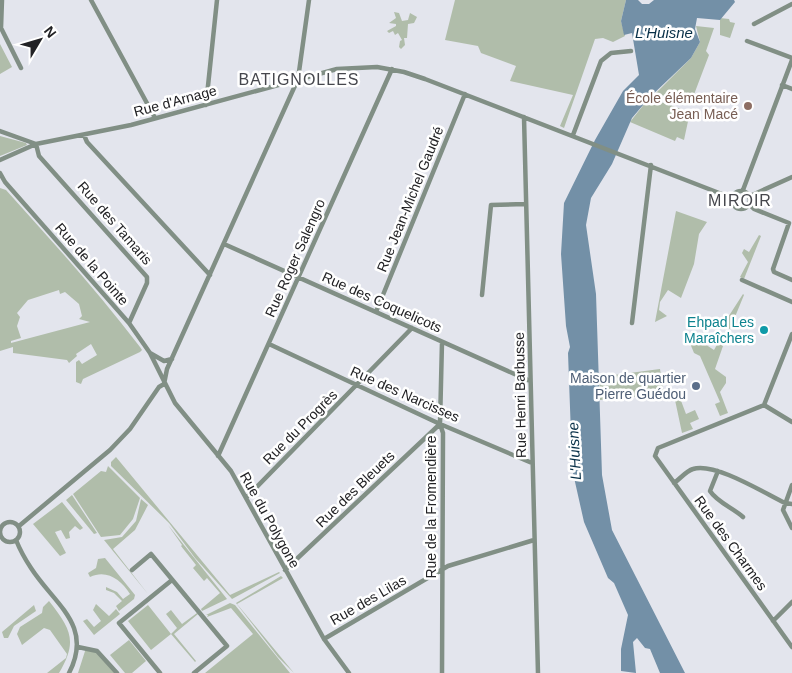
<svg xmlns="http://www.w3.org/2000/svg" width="792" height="673" font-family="Helvetica,sans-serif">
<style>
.green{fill:#b0bdaa;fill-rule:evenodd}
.water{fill:#7390a7}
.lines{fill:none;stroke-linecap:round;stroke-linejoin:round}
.street{stroke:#818f85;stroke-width:4.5}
.education-dot{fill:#8d6e63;stroke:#fff;stroke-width:2}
.culture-dot{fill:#0f9aa8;stroke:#fff;stroke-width:2}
.service-dot{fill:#5c6f8a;stroke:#fff;stroke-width:2}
.labels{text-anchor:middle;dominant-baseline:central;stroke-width:5;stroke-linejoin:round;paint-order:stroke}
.education-label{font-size:14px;fill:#785e54;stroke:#fff;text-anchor:end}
.street-label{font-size:14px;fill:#222225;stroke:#fff}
.culture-label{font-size:14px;fill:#0d838f;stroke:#fff;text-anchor:end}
.service-label{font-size:14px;fill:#4e5e75;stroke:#fff;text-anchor:end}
.water-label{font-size:15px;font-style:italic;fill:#072f47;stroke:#fff}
.quarter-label{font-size:16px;letter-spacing:1px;fill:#46474d;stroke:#fff}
</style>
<rect width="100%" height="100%" fill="#e3e5ed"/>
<path class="green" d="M455,0H626L621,21L625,36L613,42L603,38L595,39L564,128L560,126L573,95L510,81L516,66L481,53L478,46L445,40Z
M394,12L399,13L402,21L408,20L410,13L417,17L414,23L408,24L407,38H404L405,45L401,49L399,47L400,41L402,40L398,33L395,35L393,31L389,33L387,31L396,26V24L389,23L396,18Z
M720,18L729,19L730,22L735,23L730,38L720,35Z
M696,26L714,28L706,51L709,55L690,105L656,93L691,58L700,42Z
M0,44L12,67L0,74Z
M649,98L690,112L684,140L677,137L675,141L630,122Z
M0,136L26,143L27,145L0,156Z
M0,188L6,190C52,241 98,292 140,347L142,350L140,352L83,379L81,384L76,382V362L79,360L82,364L97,355L91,344L76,354L77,356L69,363L67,360L13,353V347L0,351ZM59,290L60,294L65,292L79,304L82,316L79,319L90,322L11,343V341L21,338L17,326L20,317L17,313L28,300Z
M676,211L707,222L699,234L694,264L681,298L668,290L660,302L659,310L667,316L655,322Z
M759,235L761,236L744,279L740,277L748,262L742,253L744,249L749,252Z
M743,294L744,295L730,329L723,325Z
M685,331L714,350L718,343L723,346L715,369L726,377V383L720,392L728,413L720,416L715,404L720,402L700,356L694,353Z
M660,369L664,394L600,400L599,377Z
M680,398L686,414L695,410L699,419L690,423L693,429L682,433L675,400Z
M116,457L230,595L279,572L280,573L232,599L195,558L169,523L111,466V462Z
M108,466L140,498L133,519L120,535L101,537L73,494L101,471L106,472Z
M72,495L97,533L94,534L66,500Z
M141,499L148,505L135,530L113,549L148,594L104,540L122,537L136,521Z
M62,502L83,528L80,530L75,526L69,532L70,538L66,539L61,530L55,532L66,553L60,556L33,524Z
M168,525L227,599L202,611L201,609L220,593L207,578L204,581L193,568L196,565L181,546L182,545Z
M105,558L135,595L134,599L119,611L116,606L122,601L114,593L106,590V587L117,592L123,599L130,594C121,580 107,569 90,577L88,573L96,568L98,559Z
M281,576L283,578L237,604L294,673L278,657L236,603Z
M49,601C71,629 78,641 59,673H47L66,658L67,654L50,630L44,628L22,645L17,634L20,627L42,613L43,607Z
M230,603L235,605L290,673H205L253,634L231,608L207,617L208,615H206Z
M96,604L109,616L116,609L120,614L94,635L83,621L87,619L94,627L101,621L93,610Z
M34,605L36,611L14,626L8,638H4L2,632Z
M148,605L171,634L177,628L166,614L171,610L182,624L197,613L198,614L174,634L196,661L195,662L171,634L151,650L128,621Z
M129,640L146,661L132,673H125L110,655Z
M86,648L94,649L117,673H78Z"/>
<path class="water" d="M626,0H638L642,4H649L654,0H734L735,2L720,20L697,18L695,29L700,42L691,58L649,98L632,118L612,164L591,198L586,225L596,294L602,475L612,530L685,673H660L650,649L645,648L637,638L633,642L636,673L621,671V649L628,615L614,583L608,578L584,522L573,473L575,471L572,462L568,353L570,347L566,326L561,254L564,203L595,140L623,91L639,75L632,33L624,35L621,21Z"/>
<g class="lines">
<path class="street" d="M2,0L1,28L21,68
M91,0L155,118
M754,24L792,4
M747,41L792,58
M782,85L792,89
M206,105L217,0
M524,117L538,673
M0,131L36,144
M84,135L87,142L210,275
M573,135L601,61L611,53L631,51
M36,144L39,156L147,277V283L129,323
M0,160L36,144L131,125L337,69L377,67L404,72L425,79L732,198
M0,173L5,182L129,323L150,353L164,361L172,359
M743,190L792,60
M732 200a9 9 0 1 1 18 0a9 9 0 1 1-18 0Z
M750,196L792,177
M749,204L754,209L789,223L773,269L774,272L792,280
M224,244L530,381
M742,280L792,302
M482,295L491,205L525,204
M376,312L465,94
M632,323L651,165
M442,342L440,424L443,433L442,673
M269,344L440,424L532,463
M150,353L175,403L231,471L324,639L349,673
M164,384L167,369L298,79L309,0
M764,405L658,448L655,456L792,647
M764,405L792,334
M764,405L792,422
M218,456L392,69
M718,471L710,491C717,502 733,508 743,517
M674,483C680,479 686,471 693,469C715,462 764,493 785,503L792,504
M792,485L783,510L792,528
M246,498L412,328
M0 532a10 10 0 1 1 20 0a10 10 0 1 1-20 0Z
M19,526L110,450L130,429L159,387L164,384
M16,540C20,550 25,559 31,568C54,604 94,625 69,673
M132,570L151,554L227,646L194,673
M285,570L440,424
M773,621L792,602
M324,639L448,566L534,540
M78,647L97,651L117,673
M160,673L119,623L172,580"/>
</g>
<circle class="education-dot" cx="748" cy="106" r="5"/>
<circle class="culture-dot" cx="764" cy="330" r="5"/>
<circle class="service-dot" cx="696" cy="386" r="5"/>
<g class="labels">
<g class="education-label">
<text x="738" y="98">École élémentaire<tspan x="738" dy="16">Jean Macé</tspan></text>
</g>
<g class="street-label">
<text transform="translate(175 101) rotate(-15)">Rue d'Arnage</text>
<text transform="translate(410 199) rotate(-68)">Rue Jean-Michel Gaudré</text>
<text transform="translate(115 223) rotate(49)">Rue des Tamaris</text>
<text transform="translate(295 258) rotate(-66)">Rue Roger Salengro</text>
<text transform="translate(92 264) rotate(49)">Rue de la Pointe</text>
<text transform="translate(382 302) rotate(24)">Rue des Coquelicots</text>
<text transform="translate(405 394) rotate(24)">Rue des Narcisses</text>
<text transform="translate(520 395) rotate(-91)">Rue Henri Barbusse</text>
<text transform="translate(300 427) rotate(-45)">Rue du Progrès</text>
<text transform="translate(355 489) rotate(-44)">Rue des Bleuets</text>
<text transform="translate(431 507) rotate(-90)">Rue de la Fromendière</text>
<text transform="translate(270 520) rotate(61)">Rue du Polygone</text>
<text transform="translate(731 543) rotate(54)">Rue des Charmes</text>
<text transform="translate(368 600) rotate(-30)">Rue des Lilas</text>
</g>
<g class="culture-label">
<text x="754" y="322">Ehpad Les<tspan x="754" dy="16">Maraîchers</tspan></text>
</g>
<g class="service-label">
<text x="686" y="378">Maison de quartier<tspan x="686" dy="16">Pierre Guédou</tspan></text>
</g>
<g class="water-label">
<text x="664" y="32">L'Huisne</text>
<text transform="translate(574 451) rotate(-93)">L'Huisne</text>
</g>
<g class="quarter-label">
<text x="299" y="79">BATIGNOLLES</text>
<text x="740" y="200">MIROIR</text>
</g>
</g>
<g transform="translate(40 40) rotate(52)" stroke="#ffffff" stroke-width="4" paint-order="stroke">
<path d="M0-4L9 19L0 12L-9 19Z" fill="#222225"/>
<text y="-8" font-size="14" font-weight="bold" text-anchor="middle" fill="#222225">N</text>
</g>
</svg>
